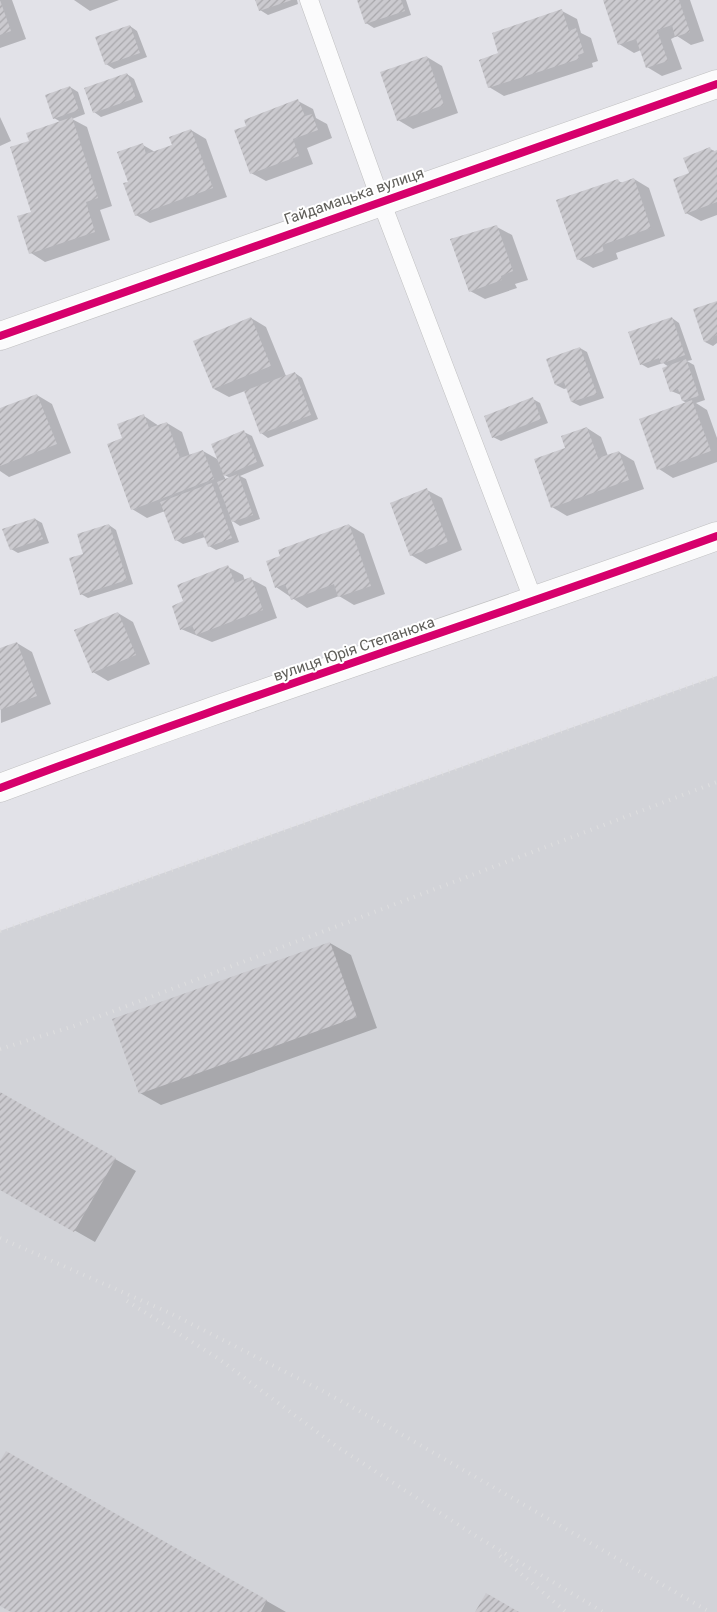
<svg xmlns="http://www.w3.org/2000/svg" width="717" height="1612" font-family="Roboto,sans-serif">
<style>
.industrial{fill:#d2d3d8}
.shadow{fill:#0003;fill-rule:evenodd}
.building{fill:url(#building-hatch)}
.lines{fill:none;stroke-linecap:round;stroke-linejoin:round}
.lane-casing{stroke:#c0c0c1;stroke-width:19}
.street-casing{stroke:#c0c0c1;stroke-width:29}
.lane{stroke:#fbfbfc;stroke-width:18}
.street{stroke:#fbfbfc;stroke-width:28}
.rail{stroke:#dededf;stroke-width:4;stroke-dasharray:1 6;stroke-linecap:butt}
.cycleway-casing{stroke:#fff;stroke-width:11}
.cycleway{stroke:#d6006c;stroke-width:8}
.labels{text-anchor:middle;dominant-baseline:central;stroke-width:4;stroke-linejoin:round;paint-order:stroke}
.street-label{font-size:15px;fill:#5f5e59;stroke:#fff}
</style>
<defs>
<pattern id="building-hatch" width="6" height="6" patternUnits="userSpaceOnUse" patternTransform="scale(1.25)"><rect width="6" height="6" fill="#cbcacf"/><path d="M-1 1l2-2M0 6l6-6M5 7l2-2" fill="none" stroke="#a8a7ab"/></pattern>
</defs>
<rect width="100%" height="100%" fill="#e2e2e8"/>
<path class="industrial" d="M717,676V1612H0V931Z"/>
<path class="shadow" d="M0,0H12L26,39L0,48Z
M74,0H119L90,11Z
M257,0H297L298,4L268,15L260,10Z
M358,0H406L411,15L374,28L366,23Z
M604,0H690L704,41L691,45L677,36L671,39L682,69L662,76L647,67L641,50L634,53L619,44Z
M562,11L577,19L581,33L591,38L598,61L592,63L593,67L504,96L489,87L500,54Z
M130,26L137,31L147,57L114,69L106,64Z
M427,57L442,66L458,113L413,129L398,120Z
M127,74L134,79L143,102L101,117L94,112Z
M70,87L78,92L85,114L72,119L87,127L112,206L100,210L110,240L45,262L31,253L33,212L30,142L61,122L54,118Z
M298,101L313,109L316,118L327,124L332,138L307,148L313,164L266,181L251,173L248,127Z
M0,117L11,141L0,146Z
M191,130L206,139L227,197L150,223L136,215L129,183L143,145L155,152L174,145Z
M710,149L717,152V215L701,221L686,213L690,174Z
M634,179L649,188L665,236L616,253L618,259L593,268L578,259L618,181L623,183Z
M497,227L512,235L528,280L515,284L517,288L485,299L470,291L452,239Z
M717,303V343L713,346L705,342Z
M251,318L266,327L286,376L295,373L302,378L318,419L268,438L261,433L245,391L229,397L214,389Z
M672,318L679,323L692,360L687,361L694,365L705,400L696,403L707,410L717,438V462L673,478L659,469L687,403L683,401L681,395L671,391L669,367L663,363L648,368L641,364Z
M580,348L587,352L604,398L580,406L572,402L567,388L564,389L556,385Z
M37,395L52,404L71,453L9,477L0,471V410Z
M533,399L540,403L548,423L501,441L493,437Z
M144,416L159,426L167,423L182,432L190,456L203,451L219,460L244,432L252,436L264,466L240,476L246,479L260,519L240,526L231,520L239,542L216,550L209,546L205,537L183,544L176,540L165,511L147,518L132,509L123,439ZM223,474L230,478L226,480Z
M587,428L601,437L608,456L619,452L634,461L644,489L567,516L552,507L567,449Z
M427,490L442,498L462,550L426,564L411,555Z
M35,519L42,523L49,543L18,553L11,549Z
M109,525L116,530L133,584L88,598L81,594Z
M349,525L364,534L385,594L354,605L339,596L307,608L276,587L282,557Z
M228,567L243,575L245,581L251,579L266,587L277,618L212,642L181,629L185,602Z
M118,613L133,622L150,664L108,681L93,672Z
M17,643L32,652L51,704L1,723L0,649Z
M330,943L351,955L377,1028L161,1105L140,1093Z
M0,1093L136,1171L95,1242L0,1188Z
M6,1453L286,1612H13L0,1605V1464Z"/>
<path class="building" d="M0,0L11,31L0,35Z
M255,0H292L259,11Z
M357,0H401L405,11L365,24Z
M603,0H679L690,32L675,37L672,25L657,30L668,61L646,68L636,39L618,45Z
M562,9L569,31L576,28L584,53L578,55L579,59L488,88L479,60L498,53L492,33Z
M130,25L140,53L105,65L95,37Z
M427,56L444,105L397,121L380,72Z
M127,73L136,98L93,113L84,88Z
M70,86L79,110L53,119L45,95Z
M298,99L305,116L312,114L318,130L293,139L299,156L250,174L234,130L246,126L244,120Z
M72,117L98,198L86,202L95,232L29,254L17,216L31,212L10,147L29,141L26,133Z
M191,129L213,188L135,216L123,183L128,182L117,152L143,143L146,154L172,145L169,137Z
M710,147L712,152L717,150V202L685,214L673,179L689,173L683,158Z
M634,178L651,228L602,245L604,251L577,260L556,200L618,179L620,183Z
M497,225L513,271L501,276L502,280L469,292L450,239Z
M717,301V335L712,337L713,339L704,342L693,309Z
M251,317L271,366L213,389L193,341Z
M672,317L685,355L661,364L659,358L640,365L628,332Z
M580,347L597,394L571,402L564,382L555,385L546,359Z
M686,359L699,396L682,401L678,389L670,392L662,368Z
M295,372L311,415L260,434L244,391Z
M37,394L57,444L0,466V408Z
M533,397L541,419L492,438L484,416Z
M692,400L711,451L657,470L639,419Z
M144,414L149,428L167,422L180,458L203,450L214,479L131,510L107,444L122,438L117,424Z
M587,427L598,458L619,451L629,480L551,508L534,459L565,448L561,436Z
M244,430L257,462L224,476L211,444Z
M238,474L253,515L232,522L217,482Z
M212,483L232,538L208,547L202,531L175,541L160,502Z
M427,488L448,542L410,556L390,503Z
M35,518L43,539L10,550L2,529Z
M109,524L127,580L80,595L69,558L83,554L77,534Z
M349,524L371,586L338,597L334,584L291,600L285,584L275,588L266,561L280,556L278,550Z
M228,565L235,583L251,577L263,610L196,635L192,625L180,630L172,606L183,601L177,585Z
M118,612L136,655L92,673L74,630Z
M17,642L37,696L0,710V648Z
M330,942L357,1017L139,1094L112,1019Z
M0,1092L116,1158L74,1232L0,1190Z
M6,1451L267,1600L261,1612H11L0,1606V1461Z
M486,1593L519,1612H475Z"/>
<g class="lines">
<defs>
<path id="lane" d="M309,0L381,201L534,602"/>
<path id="street" d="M0,336L717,84
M0,788C237,699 479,622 717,536"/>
</defs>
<use href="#lane" class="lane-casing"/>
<use href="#street" class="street-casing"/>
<use href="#lane" class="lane"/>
<use href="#street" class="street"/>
<path class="rail" d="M0,931L717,676
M0,1049L74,1026L717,782
M0,1238L170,1313L319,1389L394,1430L710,1612
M127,1301L219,1359L336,1446L479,1538L603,1612
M500,1556L566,1612"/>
<defs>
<path id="cycleway" d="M0,336L717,84
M0,788C237,699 479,622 717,536"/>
</defs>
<use href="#cycleway" class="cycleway-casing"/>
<use href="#cycleway" class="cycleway"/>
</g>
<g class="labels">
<g class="street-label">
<text transform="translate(354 196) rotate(-19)">Гайдамацька вулиця</text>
<text transform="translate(354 649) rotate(-19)">вулиця Юрія Степанюка</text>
</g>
</g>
</svg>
